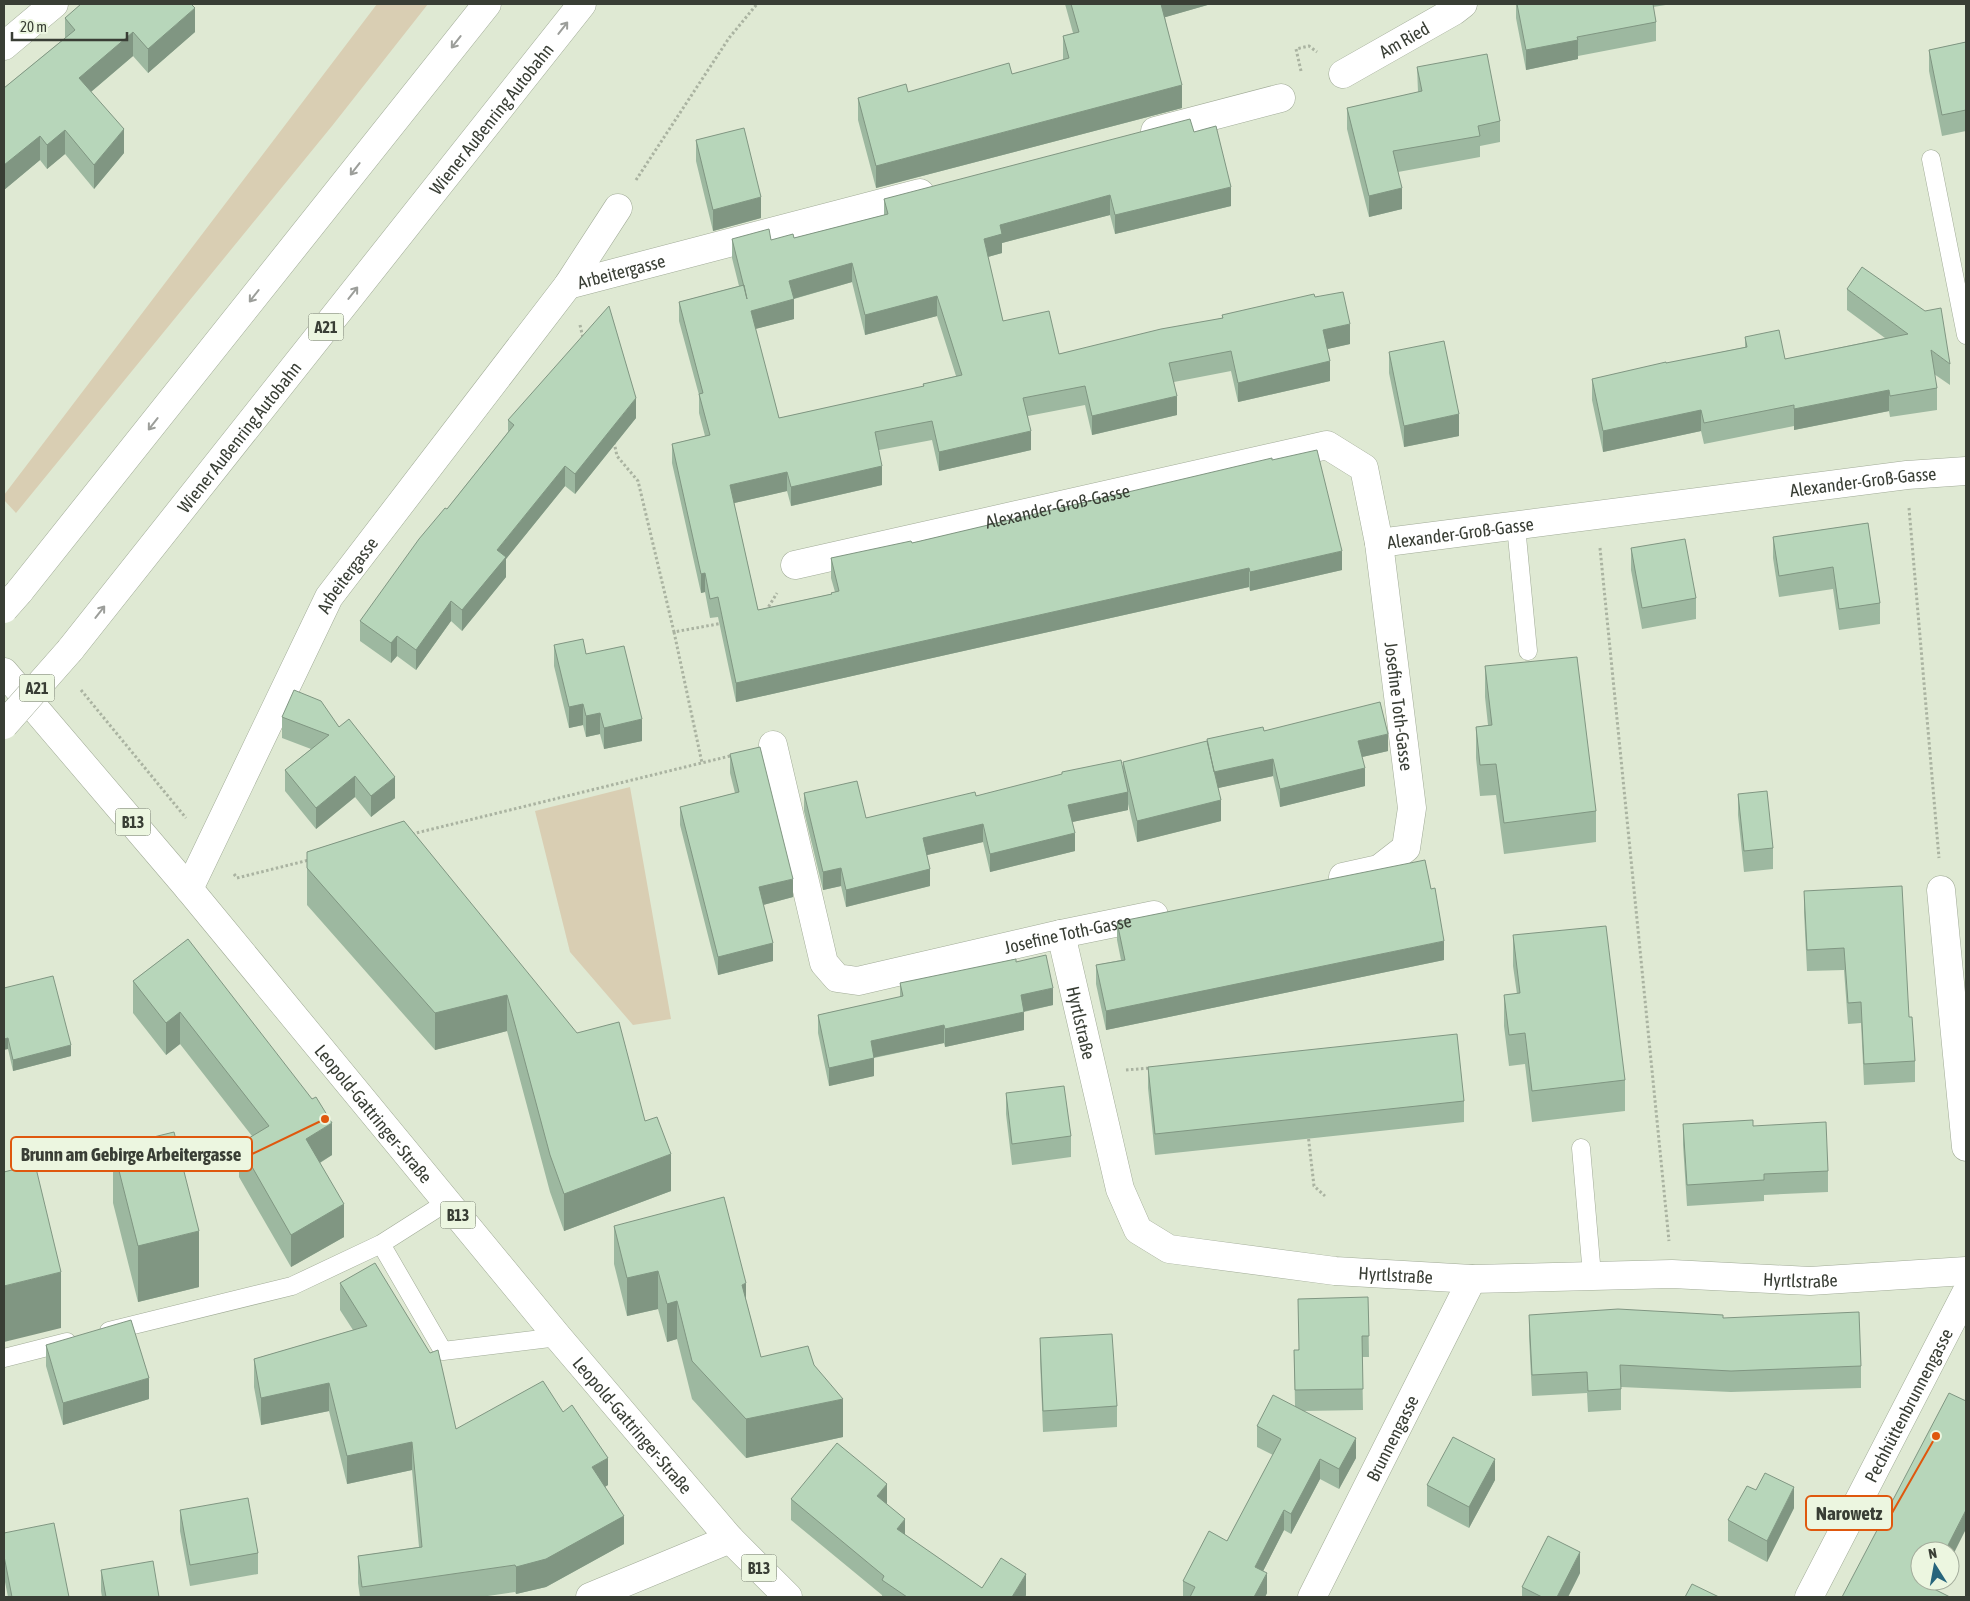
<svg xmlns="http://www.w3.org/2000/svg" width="1970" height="1601" font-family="'Asap Condensed',sans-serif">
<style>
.green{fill:#d9ceb3}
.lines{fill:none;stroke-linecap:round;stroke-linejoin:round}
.service-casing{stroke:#a1ab97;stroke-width:19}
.minor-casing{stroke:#a1ab97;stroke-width:29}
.primary-casing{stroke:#a1ab97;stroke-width:29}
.motorway-casing{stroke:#a1ab97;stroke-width:29}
.path{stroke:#aab3a1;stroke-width:3;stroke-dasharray:2.5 2.5;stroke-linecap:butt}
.service{stroke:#fff;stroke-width:18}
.minor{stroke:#fff;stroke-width:28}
.primary{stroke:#fff;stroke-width:28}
.motorway{stroke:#fff;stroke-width:28}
.motorway-bridge-casing{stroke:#a1ab97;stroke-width:29;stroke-linecap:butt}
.motorway-bridge{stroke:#fff;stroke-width:28}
.wall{fill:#9db8a0;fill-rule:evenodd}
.shaded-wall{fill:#809682}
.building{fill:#b7d6ba;stroke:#809682;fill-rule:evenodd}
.oneway{stroke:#9c9e9a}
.labels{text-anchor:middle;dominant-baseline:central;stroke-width:4.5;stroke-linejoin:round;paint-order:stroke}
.shield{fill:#ecf6e0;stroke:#6f7568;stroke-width:1}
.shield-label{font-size:16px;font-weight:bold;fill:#393e35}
.street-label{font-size:18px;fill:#393e35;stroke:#ecf6e0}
.leader{fill:none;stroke:#df580e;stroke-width:2}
.callout-dot{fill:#df580e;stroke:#ecf6e0;stroke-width:2}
.callout{fill:#ecf6e0;stroke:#df580e;stroke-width:2}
.callout-label{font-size:19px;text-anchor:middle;font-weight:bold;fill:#393e35}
</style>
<rect width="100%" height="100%" fill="#dfe9d3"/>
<path class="green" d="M377,4H428L332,126L16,513L4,500V495Z
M630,787L671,1019L633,1025L570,952L535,811Z"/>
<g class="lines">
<defs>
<path id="service" d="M1931,159L1966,335
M1516,526L1528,651
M1581,1148L1592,1275
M381,1244L443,1351L558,1337
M109,1331L292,1286L381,1244L447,1202
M4,1358L67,1342"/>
<g id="minor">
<path d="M4,46L54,4"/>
<path id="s1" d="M1343,74L1454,11L1463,4"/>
<path d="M1155,131L1281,98"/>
<path id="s2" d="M568,285L920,193"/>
<path id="s3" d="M1379,543L1907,475L1966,471"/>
<path id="s4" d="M795,565L1327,445L1364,468L1379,543L1412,808L1406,848L1379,869L1343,877"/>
<path id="s5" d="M773,745L824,963L837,978L858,981L1061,934L1154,915"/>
<path id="s6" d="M189,889L329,597L568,285L618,208"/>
<path d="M1941,890L1966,1147"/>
<path id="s7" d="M1061,934L1120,1189L1138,1230L1169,1249L1335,1271L1472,1279L1672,1274L1810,1281L1966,1271"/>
<path d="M590,1597L730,1539"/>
<path id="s8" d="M1312,1597L1472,1279"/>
<path id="s9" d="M1809,1597L1966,1293"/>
</g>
<g id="primary">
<path id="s10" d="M4,672L189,889L558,1337L730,1539L788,1597"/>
</g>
<g id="motorway">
<path d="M19,592L487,4"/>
<path id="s11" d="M70,650L582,4"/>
</g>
</defs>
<use href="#service" class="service-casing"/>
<use href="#minor" class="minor-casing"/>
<use href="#primary" class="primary-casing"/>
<use href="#motorway" class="motorway-casing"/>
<path class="path" d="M1301,71L1296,49L1309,46L1317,52
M636,180L729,38L757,4
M580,325L583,338
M614,442L617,456L638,481L674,632L723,623
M1909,508L1939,858
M1600,548L1669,1241
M766,611L777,593
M674,632L702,763
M81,690L186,818
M412,834L734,755
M234,874L237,878L309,860
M1126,1070L1150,1068
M1308,1134L1314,1186L1325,1196"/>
<use href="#service" class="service"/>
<use href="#minor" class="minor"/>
<use href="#primary" class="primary"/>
<use href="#motorway" class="motorway"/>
<defs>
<path id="motorway-bridge" d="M4,609L19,592
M4,725L70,650"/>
</defs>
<use href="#motorway-bridge" class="motorway-bridge-casing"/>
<use href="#motorway-bridge" class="motorway-bridge"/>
</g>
<path class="wall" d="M1065,4H1211L1165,17L1182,108L876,188L858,120V98L908,92L1012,74L1063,60V36L1073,33Z
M1516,4H1672L1653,7L1656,22V41L1578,56V59L1526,70L1516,18Z
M65,18L195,32L148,73L133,56L91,92L124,153L94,189L65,154L47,169L40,160L4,190V88L65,38Z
M1966,42V131L1942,136L1929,71V50Z
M1417,67L1500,121V142L1480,146V157L1398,172L1402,209L1369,217L1347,129V108L1418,92Z
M1194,132L1231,206L1115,234L1110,215L1002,243V253L988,257L1003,321L1059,354L1222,318V315L1315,297L1350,344L1327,349L1330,381L1238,402L1231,371L1174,382L1177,415L1092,435L1085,405L1028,416L1031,450L939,471L932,440L879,450L882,485L791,506L787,491L734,503L758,610L831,594L835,592L831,578V558L912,543L1272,460L1342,570L1250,591L1249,587L736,702L718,617L710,618L705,592L701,593L672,463V444L705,436L699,413V395L679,321V302L739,286L732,258V239L771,240L794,238L884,215V199ZM852,282L865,335L937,316L956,376L923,384V387L779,418L755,329L794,319V299Z
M696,140L761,218L713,231L696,161Z
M1847,289L1950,364V385L1934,374L1937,388V410L1890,417L1889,411L1794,430V426L1704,444L1701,431L1603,452L1592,400V379L1745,347V337L1785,359L1885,338L1847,310Z
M1389,352L1459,436L1404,447L1389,373Z
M636,418L575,494L565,486L506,559V577L462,631L451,621L416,670L397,656L391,663L360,641V621L447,509L508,432V420Z
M1868,523L1880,603V624L1839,630L1833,589L1779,597L1773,558V537Z
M1631,548L1696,598V619L1642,629L1631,570Z
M554,645L586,654L642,741L604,749L600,734L586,737L583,725L569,728L554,666Z
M1485,666L1596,811V842L1504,854L1496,795L1480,796L1476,758V727L1488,725L1485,697Z
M282,717L339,727L395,798L371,817L355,797L316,829L285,791V770L311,749L282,738Z
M1264,731L1388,751L1362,757L1365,786L1280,807L1273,776L1218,788L1221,821L1137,842L1128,804V810L1072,822L1075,851L990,872L983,842L927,855L930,886L846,907L841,886L823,890L804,811V793L866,818L976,796L1123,768V762Z
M730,754L793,897L763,905L773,961L718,975L680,825V807L735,793L730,773Z
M1738,794L1773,848V869L1744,872L1738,815Z
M404,821L645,1121L671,1191L564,1231L550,1192L507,1031L435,1050L307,905V852Z
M1804,891L1909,1017L1915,1061V1082L1864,1085L1861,1023L1848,1024L1844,970L1807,971L1804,912Z
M1117,922L1444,960L1106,1030L1096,984V965L1121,960L1117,940Z
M1513,935L1625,1080V1111L1532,1122L1525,1064L1509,1066L1504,1026V995L1517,994L1513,966Z
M188,939L332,1155L320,1163L344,1237L291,1267L239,1177V1144L252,1136L180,1044L166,1055L133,1013V981Z
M1016,962L1053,1005L1024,1012V1030L945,1047L944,1043L874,1058V1076L829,1086L818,1033V1015L900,997V983Z
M4,988L71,1056L13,1071L8,1049Z
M1148,1067L1464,1101V1122L1155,1155L1148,1088Z
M1006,1093L1071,1136V1157L1012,1165L1006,1114Z
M1683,1124L1753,1126L1828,1171V1192L1764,1195V1201L1687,1206L1683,1145Z
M113,1147L199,1287L138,1302L113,1203Z
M614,1226L746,1300L761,1357L814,1365L843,1437L746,1458L692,1399L677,1339L667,1342L658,1309L627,1316L614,1264Z
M340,1283L456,1429L608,1485L605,1487L624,1544L546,1587L516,1594L515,1592L481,1597H360L358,1583V1556L419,1547L412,1470L347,1484L329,1411L261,1425L254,1387V1359L353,1330L340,1310Z
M1368,1297L1369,1357H1362L1363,1410L1303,1411L1356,1458L1339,1489L1320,1479L1291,1534L1284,1530L1263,1571L1267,1593L1265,1597H1183V1581L1227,1541L1273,1455L1257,1447V1426L1295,1407L1294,1350H1298Z
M1529,1315L1723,1318L1861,1366V1388L1731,1392L1621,1387V1410L1588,1412L1587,1393L1532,1396L1529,1336Z
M1040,1338L1117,1406V1427L1043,1432L1040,1359Z
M46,1345L149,1399L63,1425L46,1366Z
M1495,1480L1469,1528L1427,1506V1485Z
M791,1499L887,1504L905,1535L982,1588L1026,1595L1025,1597H882V1595L791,1520Z
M1794,1508L1767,1562L1728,1541V1520Z
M180,1510L258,1553V1574L190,1586L180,1531Z
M4,1533L69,1597H8L4,1577Z
M101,1570L159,1597H102L101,1591Z
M1580,1573L1568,1597H1522V1587Z"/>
<path class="shaded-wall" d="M1159,4H1211L1159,19Z
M195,8V32L148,73V49Z
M133,32V56L79,102V78Z
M1578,40V59L1526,70V50Z
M1182,85V108L876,188V166Z
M124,129V153L94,189V165Z
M65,130V154L47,169V145Z
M40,136V160L4,190V165Z
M1231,187V206L1115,234V215Z
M1402,188V209L1369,217V196Z
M1110,195V215L1002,243V253L984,258V239L1000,225Z
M761,197V218L713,231V210Z
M852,263V282L789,300V281Z
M937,296V316L865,335V315Z
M794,299V319L751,330V311Z
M1350,324V344L1323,350V330Z
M1330,361V381L1238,402V383Z
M1889,390V411L1794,430V409Z
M1177,396V415L1092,435V416Z
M636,398V418L575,494V474Z
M1701,410V431L1603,452V431Z
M1459,414V436L1404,447V426Z
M1031,431V450L939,471V452Z
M565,466V486L506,559V577L462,631V610L497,550Z
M882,466V485L791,506V487Z
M787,472V491L730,504V485Z
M1342,551V570L1250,591V572Z
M1249,568V587L736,702V683Z
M705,573V592L701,593V574Z
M451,601V621L416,670V650Z
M397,636V656L391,663V643Z
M583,704V725L569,728V707Z
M600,713V734L586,737V716Z
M642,719V741L604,749V728Z
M1388,734V751L1358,758V741Z
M1273,759V776L1214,789V772Z
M1365,768V786L1280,807V789Z
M355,776V797L316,829V808Z
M395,777V798L371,817V796Z
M1128,792V810L1068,823V805Z
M1221,800V821L1137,842V821Z
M983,824V842L923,856V838Z
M1075,833V851L990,872V854Z
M841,868V886L823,890V872Z
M930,869V886L846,907V890Z
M793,879V897L759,906V887Z
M1444,941V960L1106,1030V1011Z
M773,943V961L718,975V957Z
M1053,988V1005L1021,1012V995Z
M507,995V1031L435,1050V1013Z
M180,1012V1044L166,1055V1023Z
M1024,1012V1030L945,1047V1029Z
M944,1025V1043L871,1058V1041Z
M8,1038V1049L4,1050V1039Z
M71,1045V1056L13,1071V1060Z
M874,1058V1076L829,1086V1068Z
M332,1123V1155L306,1171V1139Z
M671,1154V1191L564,1231V1194Z
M344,1204V1237L291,1267V1235Z
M199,1231V1287L138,1302V1246Z
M658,1271V1309L627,1316V1278Z
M61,1272V1328L4,1342V1286Z
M746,1283V1321L742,1285Z
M677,1301V1339L667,1342V1304Z
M149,1378V1399L63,1425V1403Z
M329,1383V1411L261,1425V1398Z
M843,1399V1437L746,1458V1419Z
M1356,1438V1458L1339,1489V1469Z
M412,1442V1470L347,1484V1456Z
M608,1458V1485L592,1494V1467Z
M1320,1459V1479L1291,1534V1514Z
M1495,1459V1480L1469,1528V1507Z
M887,1484V1506L877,1496Z
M1794,1487V1508L1767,1562V1541Z
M1284,1510V1530L1255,1587V1567Z
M1966,1510V1529L1950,1561V1551H1945Z
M624,1516V1544L546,1587L516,1594V1567Z
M905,1519V1540L897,1529Z
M1580,1552V1573L1568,1597H1557Z
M1267,1573V1593L1265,1597H1254Z
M1026,1574V1595L1025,1597H1012Z
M1930,1581H1940L1931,1597L1928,1586Z"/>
<path class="building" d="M81,4H191L195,8L148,49L133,32L79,78L124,129L94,165L65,130L47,145L40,136L4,165V88L75,30L65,18Z
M1071,4H1161L1182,85L876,166L858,98L906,84L908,92L1009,63L1012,74L1069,58L1063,36L1079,32Z
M1517,4H1653L1656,22L1577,37L1578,40L1526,50Z
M1966,42V110L1942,115L1929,50Z
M1487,54L1500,121L1478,126L1480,136L1393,151L1402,188L1369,196L1347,108L1422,91L1417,67Z
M1190,119L1194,132L1216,126L1231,187L1115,215L1110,195L1000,225L1002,234L984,239L1003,321L1049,311L1059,354L1161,329L1223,318L1222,315L1314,294L1315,297L1343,292L1350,324L1323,330L1330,361L1238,383L1231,351L1169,363L1177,396L1092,416L1085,386L1023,398L1031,431L939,452L932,421L875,432L882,466L791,487L787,472L730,485L758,610L832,594L831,593L839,591L831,558L911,541L912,543L1272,458V460L1317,450L1342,551L1250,572L1249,568L736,683L718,597L710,599L705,573L701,574L672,444L710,435L699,394L703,393L679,302L744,285L747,299L732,239L769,229L771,240L793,234L794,238L888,214L884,199ZM852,263L865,315L937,296L962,375L923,384L924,386L779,418L751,311L794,299L789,281Z
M744,128L761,197L713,210L696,140Z
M1862,267L1925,311L1941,308L1950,364L1931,350L1937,388L1890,396L1889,390L1794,409V405L1704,423L1701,410L1603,431L1592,379L1666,362V363L1747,347L1745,337L1779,330L1785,359L1908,334L1847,289Z
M609,306L636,398L575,474L565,466L497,550L506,557L462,610L451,601L416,650L397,636L391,643L360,621L419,539L445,508L447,509L514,425L508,420Z
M1444,341L1459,414L1404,426L1389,352Z
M1868,523L1880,603L1839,609L1833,567L1779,576L1773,537Z
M1685,539L1696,598L1642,608L1631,548Z
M583,639L586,654L624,646L642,719L604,728L600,713L586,716L583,704L569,707L554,645Z
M1577,657L1596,811L1504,823L1496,764L1480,765L1476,727L1492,725L1485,666Z
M294,690L321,701L339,727L349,719L395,777L371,796L355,776L316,808L285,770L329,735L282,717Z
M1380,702L1388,734L1358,741L1365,768L1280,789L1273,759L1214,772L1207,739L1263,727L1264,731Z
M1207,741L1221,800L1137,821L1123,762Z
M760,747L793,879L759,887L773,943L718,957L680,807L739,792L730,754Z
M1121,760L1128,792L1068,805L1075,833L990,854L983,824L923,838L930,869L846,890L841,868L823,872L804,793L857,781L866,818L975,792L976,796L1062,774V772Z
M1767,791L1773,848L1744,851L1738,794Z
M404,821L577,1033L619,1022L645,1121L657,1117L671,1154L564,1194L550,1155L507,995L435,1013L307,868V852Z
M1425,860L1431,889L1435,888L1444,941L1106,1011L1096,965L1125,960L1117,922Z
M1902,886L1909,1017H1912L1915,1061L1864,1064L1861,1002L1848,1003L1844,948L1807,950L1804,891Z
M1606,926L1625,1080L1532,1091L1525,1033L1509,1035L1504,995L1520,993L1513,935Z
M188,939L312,1099L316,1097L332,1123L306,1139L344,1204L291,1235L239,1144L269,1126L180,1012L166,1023L133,981Z
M1046,955L1053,988L1021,995L1024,1012L945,1029L944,1025L871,1041L874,1058L829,1068L818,1015L903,996L900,983L1016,959V962Z
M53,976L71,1045L13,1060L8,1038L4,1039V988Z
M1457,1034L1464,1101L1155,1134L1148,1067Z
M1064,1086L1071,1136L1012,1144L1006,1093Z
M1753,1120V1126L1826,1122L1828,1171L1764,1174V1180L1687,1185L1683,1124Z
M174,1132L199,1231L138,1246L113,1147Z
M35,1164L61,1272L4,1286V1172Z
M724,1197L746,1283L742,1285L761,1357L808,1346L814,1365L843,1399L746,1419L692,1361L677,1301L667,1304L658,1271L627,1278L614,1226Z
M375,1263L430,1353L438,1350L456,1429L543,1381L563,1412L572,1405L608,1458L592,1467L624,1516L546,1559L516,1567L515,1565L362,1587L358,1556L422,1547L412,1442L347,1456L329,1383L261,1398L254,1359L367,1326L340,1283Z
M1368,1297L1369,1336H1362L1363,1389L1295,1390L1294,1350H1299L1298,1299Z
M1618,1309L1723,1315V1318L1859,1312L1861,1366L1731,1371L1620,1365L1621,1389L1588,1391L1587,1372L1532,1375L1529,1315Z
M131,1320L149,1378L63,1403L46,1345Z
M1112,1334L1117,1406L1043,1411L1040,1338Z
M1949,1393L1966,1401V1510L1945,1551H1920V1581H1930L1928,1586L1950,1597H1842Z
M1273,1395L1356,1438L1339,1469L1320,1459L1291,1514L1284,1510L1255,1567L1267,1573L1254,1597H1190L1195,1587L1183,1581L1209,1531L1227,1541L1281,1439L1257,1426Z
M1453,1437L1495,1459L1469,1507L1427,1485Z
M837,1443L887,1484L877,1496L905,1519L897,1529L982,1588L1001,1558L1026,1574L1012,1597H907L882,1580L884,1576L791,1499Z
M1765,1473L1794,1487L1767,1541L1728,1520L1747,1486L1756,1490Z
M248,1498L258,1553L190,1565L180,1510Z
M54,1523L69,1597H12L4,1556V1533Z
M1548,1536L1580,1552L1557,1597H1542L1522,1587Z
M153,1561L159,1597H106L101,1570Z
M1692,1584L1719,1597H1685Z"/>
<defs><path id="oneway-shaft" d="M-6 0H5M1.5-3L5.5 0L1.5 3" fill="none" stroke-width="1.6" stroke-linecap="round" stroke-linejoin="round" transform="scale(1.25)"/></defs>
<g class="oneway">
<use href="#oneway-shaft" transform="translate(563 28) rotate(-52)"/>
<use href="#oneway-shaft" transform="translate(456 42) rotate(128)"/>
<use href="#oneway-shaft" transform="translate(355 169) rotate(128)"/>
<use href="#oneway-shaft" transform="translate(353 293) rotate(-52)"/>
<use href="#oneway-shaft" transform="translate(254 296) rotate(128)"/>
<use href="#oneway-shaft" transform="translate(153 424) rotate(128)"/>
<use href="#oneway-shaft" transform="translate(100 612) rotate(-52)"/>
</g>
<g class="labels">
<g class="shield">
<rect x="308.5" y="313.5" width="35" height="27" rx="4"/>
<rect x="19.5" y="674.5" width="35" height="27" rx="4"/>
<rect x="115.5" y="808.5" width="35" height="27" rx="4"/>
<rect x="440.5" y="1201.5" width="35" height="27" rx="4"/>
<rect x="741.5" y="1554.5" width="35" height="27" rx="4"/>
</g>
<g class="shield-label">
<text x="326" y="327">A21</text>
<text x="37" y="688">A21</text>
<text x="133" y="822">B13</text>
<text x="458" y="1215">B13</text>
<text x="759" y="1568">B13</text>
</g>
<g class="street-label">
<text stroke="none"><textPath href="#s1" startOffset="70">Am Ried</textPath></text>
<text stroke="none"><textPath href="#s11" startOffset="678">Wiener Außenring Autobahn</textPath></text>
<text stroke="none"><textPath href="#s2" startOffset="55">Arbeitergasse</textPath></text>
<text stroke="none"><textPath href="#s11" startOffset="272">Wiener Außenring Autobahn</textPath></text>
<text stroke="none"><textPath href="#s3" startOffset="488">Alexander-Groß-Gasse</textPath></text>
<text stroke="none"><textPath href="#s4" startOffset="269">Alexander-Groß-Gasse</textPath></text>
<text stroke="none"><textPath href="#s3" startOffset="82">Alexander-Groß-Gasse</textPath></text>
<text stroke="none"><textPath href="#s6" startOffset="352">Arbeitergasse</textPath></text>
<text stroke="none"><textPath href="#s4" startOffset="830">Josefine Toth-Gasse</textPath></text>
<text stroke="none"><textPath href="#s5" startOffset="480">Josefine Toth-Gasse</textPath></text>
<text stroke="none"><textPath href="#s7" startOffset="91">Hyrtlstraße</textPath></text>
<text stroke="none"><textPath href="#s10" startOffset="576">Leopold-Gattringer-Straße</textPath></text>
<text stroke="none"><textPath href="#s7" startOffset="571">Hyrtlstraße</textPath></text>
<text stroke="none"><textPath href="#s7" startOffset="976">Hyrtlstraße</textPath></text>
<text stroke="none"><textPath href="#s9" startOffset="216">Pechhüttenbrunnengasse</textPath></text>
<text stroke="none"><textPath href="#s10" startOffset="981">Leopold-Gattringer-Straße</textPath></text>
<text stroke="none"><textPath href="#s8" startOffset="178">Brunnengasse</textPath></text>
</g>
</g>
<path class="leader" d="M325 1119L252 1154M1936 1436L1892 1513"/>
<g class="callout-dot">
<circle cx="325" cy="1119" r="5"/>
<circle cx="1936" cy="1436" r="5"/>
</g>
<g class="callout">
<rect x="11" y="1137" width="241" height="34" rx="5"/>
<rect x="1806" y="1496" width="86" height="34" rx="5"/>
</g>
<g class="callout-label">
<text x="131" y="1161">Brunn am Gebirge Arbeitergasse</text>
<text x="1849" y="1520">Narowetz</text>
</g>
<rect width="1970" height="1601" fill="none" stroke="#393e35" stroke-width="10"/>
<g transform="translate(1935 1566) rotate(349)"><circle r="24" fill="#ecf6e0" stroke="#a4ac9c"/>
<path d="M0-4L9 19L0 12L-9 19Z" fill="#27657c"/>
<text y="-8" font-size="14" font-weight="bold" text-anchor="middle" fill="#393e35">N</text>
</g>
<path d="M12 32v8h115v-8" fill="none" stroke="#393e35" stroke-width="2.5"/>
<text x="20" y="32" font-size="15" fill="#393e35" stroke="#ecf6e0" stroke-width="4" paint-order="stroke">20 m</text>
</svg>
